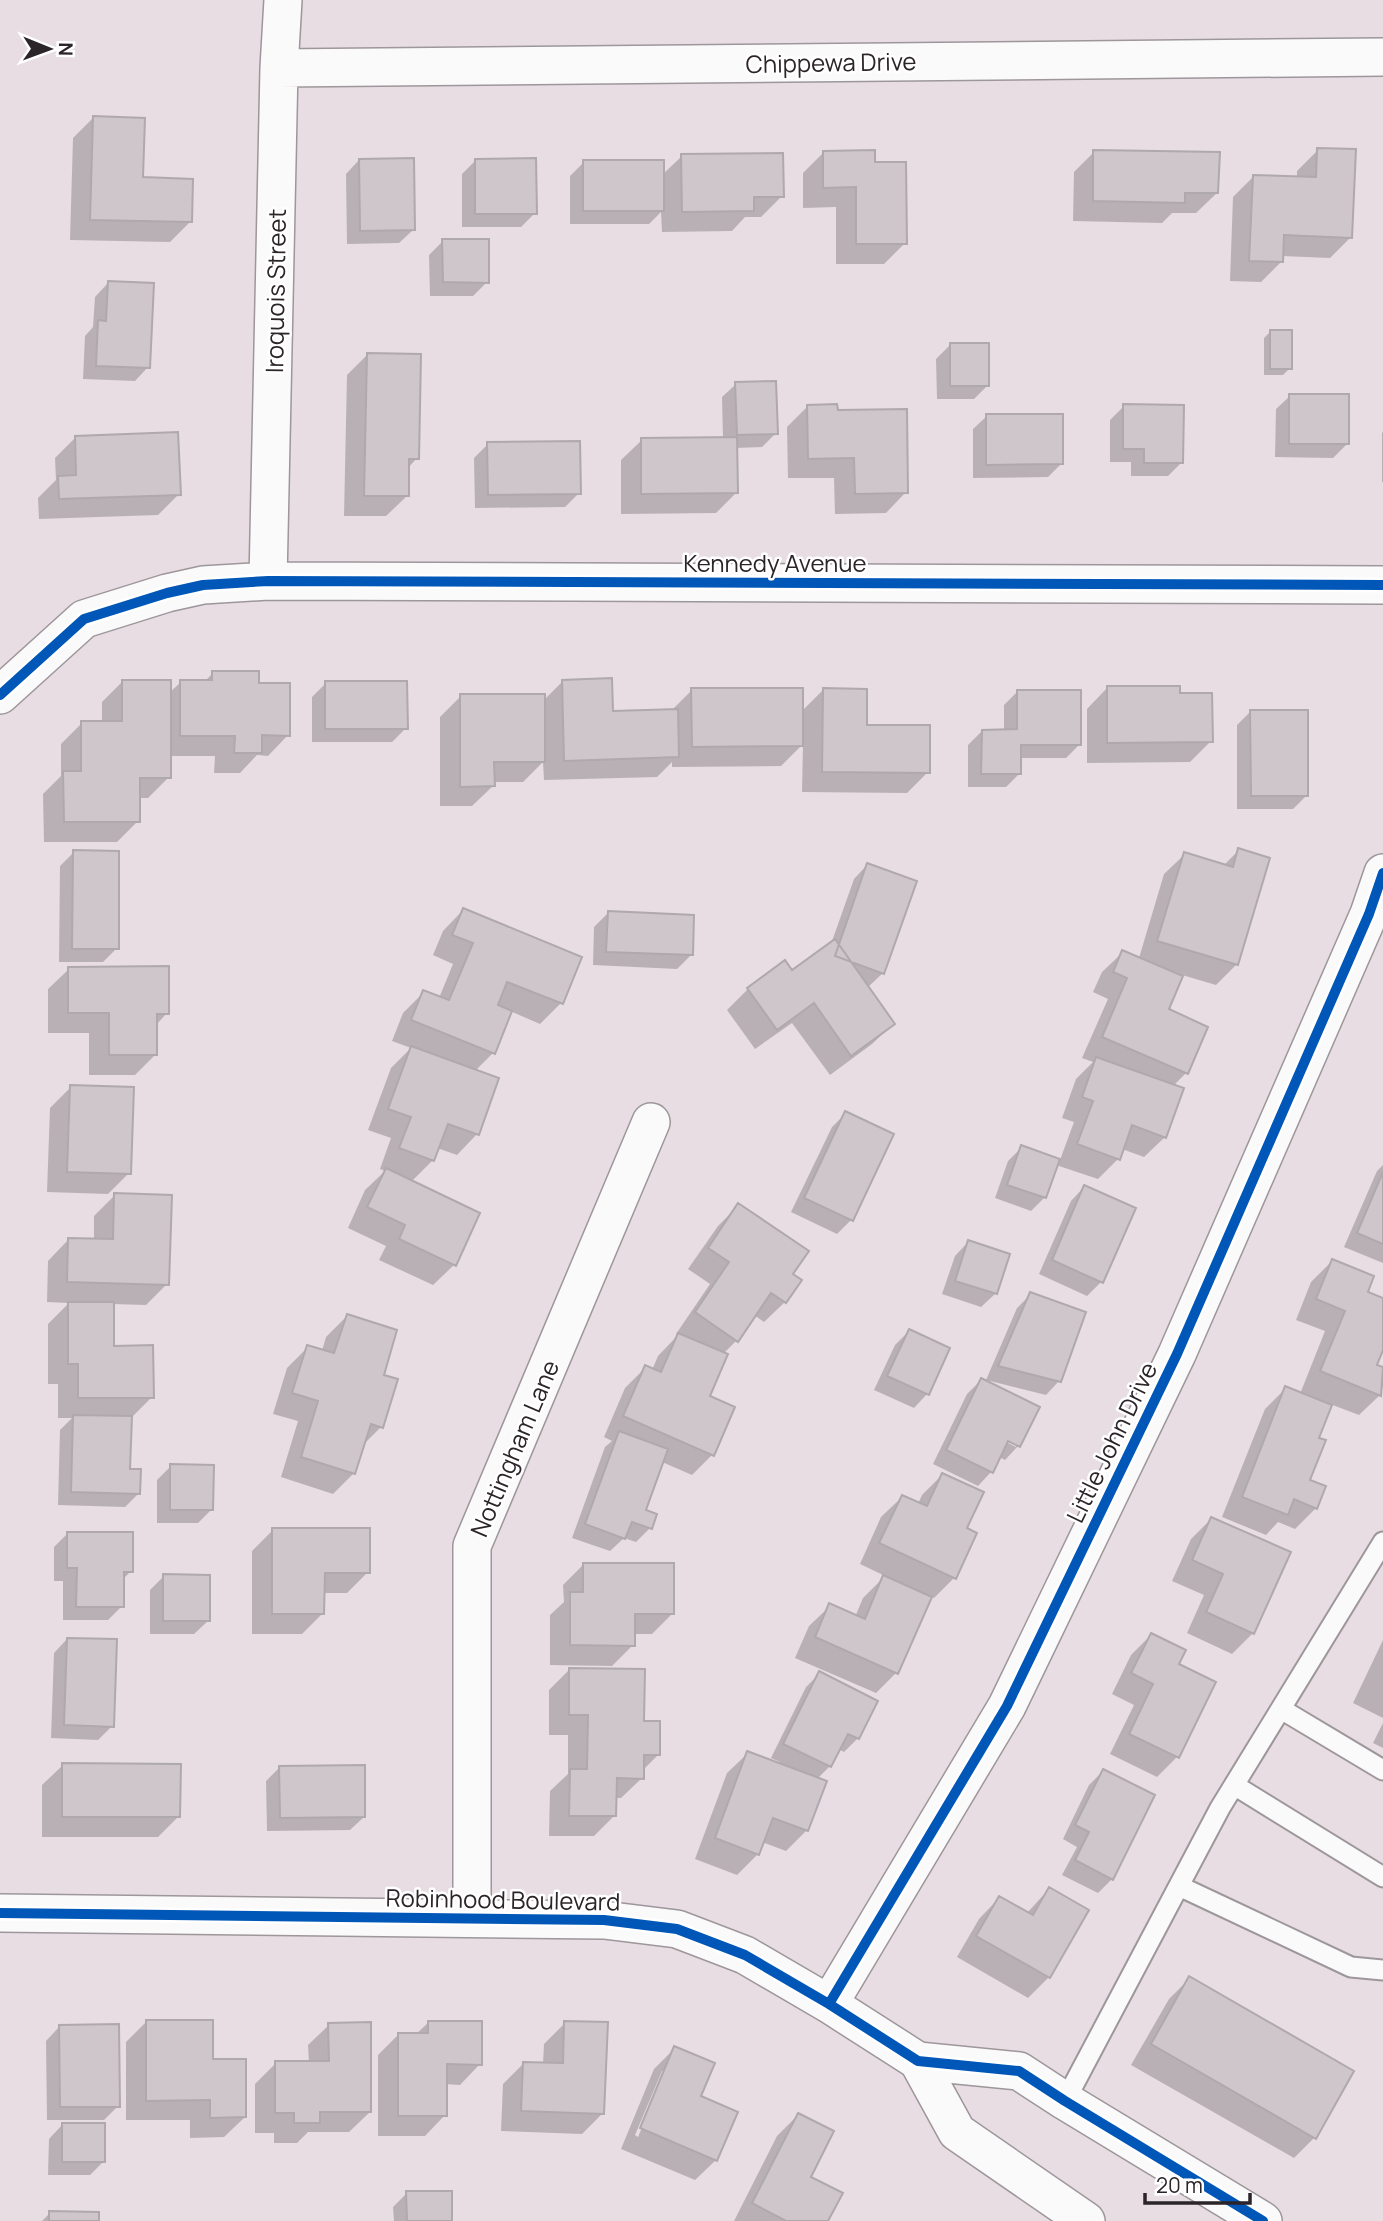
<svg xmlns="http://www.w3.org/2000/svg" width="1383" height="2221" font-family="Manrope,sans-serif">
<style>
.shadow{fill:#0003;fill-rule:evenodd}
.building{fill:#cec6cb;stroke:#afa8ad;stroke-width:2}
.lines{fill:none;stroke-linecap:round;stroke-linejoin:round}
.service-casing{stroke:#9d969a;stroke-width:23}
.minor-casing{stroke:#9d969a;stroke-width:40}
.service{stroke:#fbfafb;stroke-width:19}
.minor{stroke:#fbfafb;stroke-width:37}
.cycleway-casing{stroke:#fff;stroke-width:15}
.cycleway{stroke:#0057b8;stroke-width:10}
.labels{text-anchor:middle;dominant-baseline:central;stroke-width:5;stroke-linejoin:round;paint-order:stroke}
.street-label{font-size:24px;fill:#2b2428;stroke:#fff}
</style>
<rect width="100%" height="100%" fill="#e7dde3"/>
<path class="shadow" d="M93,118L141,178L190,222L170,242L70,240L73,138Z
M1318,150L1351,237L1330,258L1282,256L1281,262L1261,282L1230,281L1233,197L1253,177L1297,178V171Z
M1094,152L1217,193L1196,213H1172L1162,223L1073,221L1074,172Z
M823,153L873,164L905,243L884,264H836V207L803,208V173Z
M682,156L782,196L761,217H745L732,231L662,232L661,212L649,224H570V176L584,162L662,175Z
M359,160L413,230L399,243L347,244L346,174Z
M476,160L535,213L521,227H462V174Z
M443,241L487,282L473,296H430L429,255Z
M108,283L148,367L135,381L83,379L85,336L93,327L95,297Z
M1270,332L1290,368L1283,375H1264V338Z
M950,345L988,385L974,399H937L936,359Z
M367,355L417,458L408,468L407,496L386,516H344L347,375Z
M736,384L776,433L762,447L736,448V493L716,513L621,514V460L642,440L723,439L722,397Z
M1290,396L1347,444L1333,458L1275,457L1276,409Z
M808,406L836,412L906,492L886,513L835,514L834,478H788L787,427Z
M1124,406L1182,462L1168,476H1131V462H1110V420Z
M987,416L1061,464L1048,477L973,478V429Z
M1383,432V482H1382V433Z
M76,437L179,494L158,515L39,519L38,498L56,480L55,458Z
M488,444L579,493L565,507L475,508L474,458Z
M213,673L257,685L288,735L268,756L257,755L240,773H214L215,756H169V777L148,798H138V821L117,842H44L43,794L61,776V744L82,723H102V702L123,681L169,693L181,682H204Z
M563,681L611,713L671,711L692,690L801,712L823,690L865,727L928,772L907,793L802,792L803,744L781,766L672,767V762L657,777L544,780L543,762L523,782H493V786L472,806H440V717L461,696L543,701Z
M326,683L406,728L392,742H312V697Z
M1107,688L1178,695L1211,741L1190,762L1087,763V709Z
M1018,691L1080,744L1066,758H1019L1020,773L1006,787H968V745L982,731H1004V705Z
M1250,712L1307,795L1293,809H1237V725Z
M1239,850L1268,859L1236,965L1216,985L1182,975L1166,1010L1186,1073L1173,1086L1165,1137L1144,1157L1122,1149L1118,1159L1098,1179L1056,1165L1045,1197L1031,1211L995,1198L1008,1161L1022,1147L1060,1160L1074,1122L1062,1118L1076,1079L1093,1062L1082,1058L1108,999L1093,992L1102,972L1123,952L1139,958L1164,874L1185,854L1223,866Z
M74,852L117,948L103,962H59L60,866Z
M867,865L883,973L867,988L893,1024L872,1044L830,1075L792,1023L755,1049L727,1010L748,989L792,972L831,944L854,879Z
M463,910L561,1003L540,1024L510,1011L493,1053L475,1071L497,1079L477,1134L457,1155L437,1148L433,1160L411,1182L454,1265L433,1285L379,1260L386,1246L348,1228L365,1190L385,1171L380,1169L391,1138L368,1130L391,1068L411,1048L392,1041L403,1013L424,992L439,998L453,964L433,955L443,931Z
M608,913L691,955L677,969L593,965L594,927Z
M69,969L167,1013L156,1025L155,1055L135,1075H89V1033H48V989Z
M71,1087L129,1173L108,1194L47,1192L50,1108Z
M846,1113L892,1135L851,1220L837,1234L791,1212L832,1127Z
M1383,1165V1263L1344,1247L1377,1171Z
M1084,1187L1101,1282L1087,1296L1039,1274L1071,1201Z
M115,1195L167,1284L146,1305L112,1304V1347L152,1397L131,1418L129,1470L139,1493L125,1507L58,1505L60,1430L72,1418H58V1384H48V1324L69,1303L47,1302L48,1261L68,1240L94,1241V1216Z
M739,1205L791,1274L785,1302L764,1322L754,1315L736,1341L723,1354L708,1397L712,1455L692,1475L662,1462L644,1511L655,1515L650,1528L636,1542L624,1538L610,1551L572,1538L605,1447L612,1441L604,1437L625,1388L646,1367L652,1370L658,1356L678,1335L676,1334L710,1284L688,1269L718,1226Z
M968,1242L1008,1255L995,1294L981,1307L942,1294L955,1256Z
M1332,1261L1366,1293L1383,1300V1345L1375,1366L1383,1369V1386L1380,1395L1359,1415L1330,1404L1316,1439L1308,1481L1316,1508L1295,1529L1278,1522L1266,1535L1222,1517L1265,1409L1286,1388L1300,1394L1325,1331L1296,1320L1311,1282Z
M1031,1294L1059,1381L1046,1395L986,1380L1017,1308Z
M347,1316L381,1376V1427L362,1446L354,1473L333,1494L281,1477L298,1421L273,1414L287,1368L308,1347L322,1351L326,1337Z
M909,1331L927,1394L914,1408L874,1390L895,1345Z
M981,1380L1018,1446L1005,1460L999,1457L991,1472L978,1486L933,1464L967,1394ZM1000,1439L1016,1443V1447Z
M171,1466L212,1509L198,1523H157V1480Z
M942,1475L954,1578L934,1598L930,1596L896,1673L876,1693L795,1658L809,1626L830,1606L855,1617L863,1598L885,1576L860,1564L881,1517L902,1497L918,1504L922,1495Z
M1211,1519L1253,1633L1232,1654L1187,1633L1204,1595L1172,1581L1191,1539Z
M273,1530L368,1572L347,1593H323V1613L302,1634H252V1551Z
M67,1534L131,1571L122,1580V1606L108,1620H63V1581H54V1547Z
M584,1564L672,1614L652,1634H633V1645L612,1666L550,1665V1615L564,1602L563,1585Z
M164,1576L208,1621L194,1634H150V1590Z
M1151,1635L1176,1665L1177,1757L1157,1777L1110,1754L1134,1705L1112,1694L1131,1655Z
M67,1639L112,1726L98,1740L51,1738L54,1653Z
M1383,1640V1718L1353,1703Z
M570,1669L643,1723L658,1755L642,1771V1778L621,1798H615L614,1816L594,1836H549L550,1791L568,1774V1735H549V1690Z
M820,1673L858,1738L844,1752L838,1749L830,1766L817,1779L807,1830L786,1851L762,1842L758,1854L737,1875L695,1859L727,1773L748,1753L779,1765L780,1762L771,1758L806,1687Z
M1383,1723V1748L1373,1743Z
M63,1765L179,1816L158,1837H42V1785Z
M280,1767L364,1817L350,1830L267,1831L266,1781Z
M1103,1771L1112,1879L1098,1893L1062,1875L1077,1847L1063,1839L1089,1785Z
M1049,1889L1087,1911L1049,1977L1028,1998L957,1957L979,1919L999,1898L1026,1914Z
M1190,1978L1314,2138L1294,2158L1131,2065L1169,1999Z
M146,2022L211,2061L245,2117L224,2137L190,2138V2120H126V2042Z
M429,2022L480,2064L460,2085L445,2084V2115L425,2136H378V2055L399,2034H416Z
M565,2023L603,2113L582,2134L501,2131L503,2084L523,2064H543L544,2044Z
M329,2025L370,2112L349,2132H308L297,2143H274V2133H255V2084L276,2063H309L308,2045Z
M59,2027L118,2106L104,2120H47L46,2041Z
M675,2048L699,2097L716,2160L695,2180L621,2149L654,2069ZM662,2071H666L638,2137L635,2135Z
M798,2115L809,2178L826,2221H734L777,2136Z
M62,2125L104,2161L90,2175H48L49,2139Z
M407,2193L450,2221H394L393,2207Z
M50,2213L97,2221H42Z"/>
<path class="building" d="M93,116L145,118L143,177L193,179L192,222L90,220Z
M1317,148L1356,149L1352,238L1284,235L1283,262L1249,261L1253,175L1316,177Z
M875,150V162H906L907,244H856V187L823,188V151Z
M1093,150L1220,152L1218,193H1185V203L1093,201Z
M783,153L784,197H754V211L682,212L681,154Z
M414,158L415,230L360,231L359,159Z
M536,158L537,214H475V159Z
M583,160H664V211H583Z
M442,239H489V283L443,282Z
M108,281L154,283L150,368L96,366L98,320L106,321Z
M1270,330H1292V369H1270Z
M950,343H989V386H950Z
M367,353L421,354L419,459H409V496H364Z
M776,381L778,434L737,435L735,382Z
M1289,394H1349V444H1289Z
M837,404L838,410L907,409L908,493L855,494L854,458L808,459L807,405Z
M1123,404L1184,405L1183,463H1144V449H1123Z
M986,414H1063V464L986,465Z
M178,432L181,495L59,499L58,476L76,475L75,436Z
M737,437L738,493L641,494V438Z
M580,441L581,494L488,495L487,442Z
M212,671H259V683H290V736L262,735V753H234L235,736H180V680H212Z
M612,678L613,711L678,709L679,757L564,761L562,680Z
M122,680H171V778H140V822H64L63,771H81V721H122Z
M325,681H407L408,729H325Z
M1107,686H1180V693H1212L1213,742L1107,743Z
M691,688H803V746L692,747Z
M823,688L867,689V725H930V773L822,772Z
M1017,690H1081V745H1021V774H981L982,730L1017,729Z
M460,694H545V762H494L495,786L460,787Z
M1250,710H1308V796H1251Z
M1238,848L1270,858L1238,965L1157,941L1184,852L1233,867Z
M73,850L119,851V949H72Z
M867,863L917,881L884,974L835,956Z
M463,908L582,957L563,1004L507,982L498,1005L512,1011L495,1054L411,1020L423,990L449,1000L473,943L452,935Z
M608,911L694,915L693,955L606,952Z
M835,939L895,1024L851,1056L814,1003L777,1030L747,988L785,960L792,970Z
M1122,950L1183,976L1169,1009L1208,1027L1188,1074L1102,1037L1127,978L1113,972Z
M169,966V1014H157V1055H109V1013H68V967Z
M411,1046L499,1078L479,1135L448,1124L434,1161L399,1148L411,1117L388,1109Z
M1096,1057L1184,1088L1166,1138L1132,1125L1120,1160L1077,1144L1093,1101L1082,1097Z
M70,1085L134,1087L131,1174L67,1172Z
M845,1111L894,1134L853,1221L804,1198Z
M1021,1145L1060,1159L1046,1198L1007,1185Z
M386,1168L480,1213L456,1266L399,1239L405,1225L367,1207Z
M1383,1172V1244L1357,1233Z
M1084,1185L1136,1208L1103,1283L1052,1260Z
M114,1193L172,1195L169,1285L67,1282L68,1238L113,1239Z
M738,1203L809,1251L793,1274L802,1280L786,1303L771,1293L738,1342L695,1312L729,1262L708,1248Z
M968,1240L1010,1254L997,1294L955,1281Z
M1332,1259L1374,1276L1368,1292L1383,1298V1350L1377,1365L1383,1367L1381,1396L1320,1371L1345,1311L1316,1299Z
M1030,1292L1086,1312L1061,1382L998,1366Z
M68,1302H114V1346L153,1345L154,1398H78V1364H68Z
M347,1314L397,1330L384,1375L398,1379L383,1428L371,1424L355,1474L301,1457L318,1401L292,1393L307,1345L334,1353Z
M909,1329L950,1348L929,1395L887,1376Z
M678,1333L728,1354L710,1396L735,1407L714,1456L623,1416L645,1365L661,1372Z
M981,1378L1040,1407L1020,1447L1008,1441L993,1473L946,1450Z
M1285,1386L1332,1405L1319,1438L1326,1440L1310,1480L1326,1486L1317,1509L1294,1499L1288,1515L1242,1497Z
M73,1415L132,1416L130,1469H141L140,1494L71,1492Z
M619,1431L668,1449L646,1510L657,1514L652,1529L632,1522L625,1539L585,1524Z
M170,1464L214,1465L213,1510H170Z
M942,1473L984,1492L967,1528L977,1533L956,1579L879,1543L902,1495L927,1506Z
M1211,1517L1291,1552L1254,1634L1206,1612L1223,1574L1192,1560Z
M272,1528H370V1573H325L324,1614H272Z
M67,1532H133V1572H124V1607H76L77,1568H67Z
M583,1563H674V1614H635V1646L570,1645V1592H583Z
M163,1574L210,1575V1621H163Z
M883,1575L932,1597L898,1674L815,1637L829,1603L865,1619Z
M1151,1633L1186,1650L1179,1664L1216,1682L1179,1758L1129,1734L1153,1684L1131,1673Z
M67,1638L117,1639L114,1727L64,1725Z
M569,1668L645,1669L644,1721H660V1755H644V1779L617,1778L616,1816H569L570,1769H587L588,1715H569Z
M819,1671L878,1701L859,1739L848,1734L831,1767L783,1744Z
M747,1751L827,1781L808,1831L773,1818L759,1855L715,1838Z
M62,1763L181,1764L180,1817H62Z
M365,1765V1817L280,1818L279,1766Z
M1103,1769L1155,1795L1113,1880L1075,1860L1089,1832L1075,1825Z
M1049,1887L1089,1910L1050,1978L976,1936L999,1896L1033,1915Z
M1189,1976L1354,2071L1316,2139L1151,2044Z
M146,2020H213V2059H246V2117L210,2118V2100L146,2101Z
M428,2021H482V2065L447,2064V2116H398V2033H428Z
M564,2021L608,2022L604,2114L521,2111L523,2062L563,2063Z
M371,2022V2112H320V2123H294V2113H275V2061H329L328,2023Z
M119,2024L120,2107H60L59,2025Z
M674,2046L715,2063L701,2096L738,2112L717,2161L640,2128Z
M798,2113L834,2131L811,2177L843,2193L828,2221H786L752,2203Z
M62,2123H105V2162H62Z
M406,2191H452V2221H407Z
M49,2211L99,2212V2221H49Z"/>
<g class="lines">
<defs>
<path id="service" d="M1281,1709L1383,1770
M1234,1785L1383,1877
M1179,1886L1351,1967L1383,1970
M1065,2101L1220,1808L1383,1542"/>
<path id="minor" d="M279,68L1383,57
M268,581L279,68L283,0
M0,695L84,619L167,593L203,585L268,581L1383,585
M0,1913L604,1920L677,1929L745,1955L829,2004L918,2061L1019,2071L1065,2101L1263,2221
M472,1918V1546L651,1122
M829,2004L1007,1706L1177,1354L1369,914L1383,873
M918,2061L957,2132L1086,2221"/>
</defs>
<use href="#service" class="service-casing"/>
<use href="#minor" class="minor-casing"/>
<use href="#service" class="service"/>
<use href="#minor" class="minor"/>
<defs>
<path id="cycleway" d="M0,695L84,619L167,593L203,585L268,581L1383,585
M0,1913L604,1920L677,1929L745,1955L829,2004L918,2061L1019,2071L1065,2101L1263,2221
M829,2004L1007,1706L1177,1354L1369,914L1383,873"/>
</defs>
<use href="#cycleway" class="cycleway-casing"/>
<use href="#cycleway" class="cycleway"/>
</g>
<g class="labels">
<g class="street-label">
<text transform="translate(831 62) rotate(-1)">Chippewa Drive</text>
<text transform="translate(275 291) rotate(-89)">Iroquois Street</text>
<text x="775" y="562">Kennedy Avenue</text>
<text transform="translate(1111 1442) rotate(-64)">Little John Drive</text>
<text transform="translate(514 1448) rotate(-67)">Nottingham Lane</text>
<text transform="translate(503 1899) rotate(1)">Robinhood Boulevard</text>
</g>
</g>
<g transform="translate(49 49) rotate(91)" stroke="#ffffff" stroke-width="5" paint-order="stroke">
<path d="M0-5L12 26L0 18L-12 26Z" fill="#2b2428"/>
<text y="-10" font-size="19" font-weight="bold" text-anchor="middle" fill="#2b2428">N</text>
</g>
<path d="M1145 2193v10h105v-10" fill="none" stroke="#2b2428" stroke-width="3.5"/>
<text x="1156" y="2193" font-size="21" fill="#2b2428" stroke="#ffffff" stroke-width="5" paint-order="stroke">20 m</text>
</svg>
